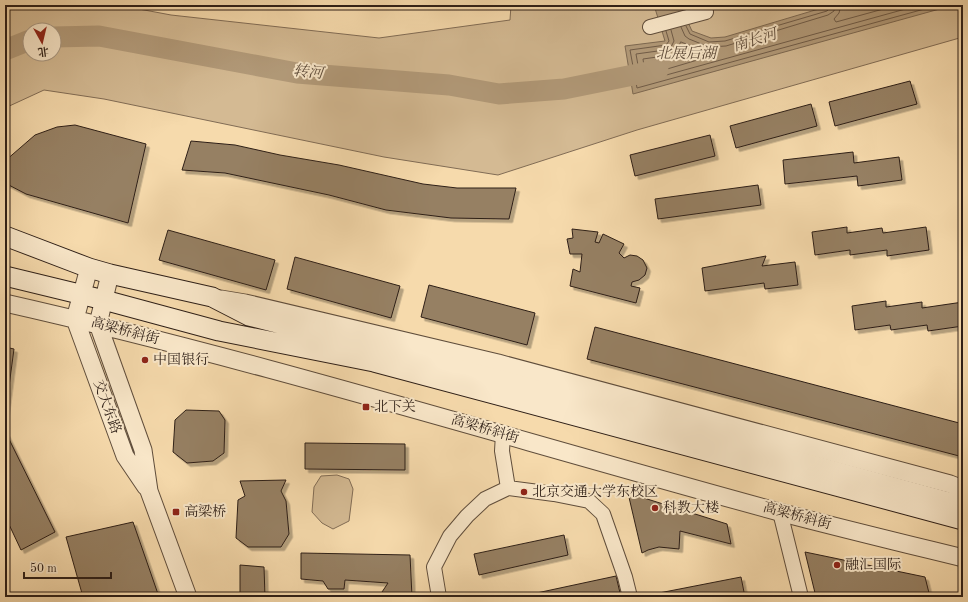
<svg xmlns="http://www.w3.org/2000/svg" width="968" height="602" font-family="'Old Standard TT','Noto Serif SC',serif">
<style>
.green{fill:#d4ba93;stroke:#816c55;fill-rule:evenodd}
.water{fill:#b29a79;stroke:#7d6952}
.lines{fill:none;stroke-linecap:round;stroke-linejoin:round}
.shore{stroke:#705c48;stroke-width:1}
.river{stroke:#b29a79;stroke-width:21}
.building{fill:#968064;stroke:#2e1f17;filter:url(#shadow)}
.minor-casing{stroke:#604e3c;stroke-width:16}
.tertiary-casing{stroke:#604e3c;stroke-width:19}
.secondary-casing{stroke:#2e1f17;stroke-width:21}
.minor{stroke:#f9e7c9;stroke-width:14}
.tertiary{stroke:#f9e7c9;stroke-width:17}
.secondary{stroke:#f9e7c9;stroke-width:19}
.poi-dot{fill:#8f2418;stroke:#f9e7c9;stroke-width:1.5}
.labels{text-anchor:middle;dominant-baseline:central;stroke-width:4;stroke-linejoin:round;paint-order:stroke}
.street-label{font-size:14px;fill:#2e1f17;stroke:#f9e7c9}
.poi-label{font-size:14px;fill:#2e1f17;stroke:#f9e7c9;text-anchor:start}
.water-label{font-size:15px;font-style:italic;fill:#5c4a39;stroke:#f9e7c9}
</style>
<defs>
<filter id="shadow"><feDropShadow dx="3.5" dy="3.5" stdDeviation="0" flood-color="#0004"/></filter>
</defs>
<rect width="100%" height="100%" fill="#f6daac"/>
<filter id="stains"><feTurbulence type="fractalNoise" baseFrequency=".005" numOctaves="4"/><feColorMatrix values="0 0 0 0 .2 0 0 0 0 .09 0 0 0 0 .02 0 0 0 .5 -.17"/></filter>
<radialGradient id="worn" r=".72"><stop offset=".6" stop-color="#630" stop-opacity="0"/><stop offset="1" stop-color="#630" stop-opacity=".3"/></radialGradient>
<path class="green" d="M29,5H109L139,9L171,15L379,38L510,20L511,5H963V37L637,130L498,175L384,157L104,99L44,90L5,108V8ZM30,30H54V54H30Z
M337,475L349,479L353,489L349,521L333,529L322,523L312,512L314,487L321,476Z"/>
<path class="water" d="M654,5H680L692,31L711,38L725,37L832,5H954L633,94L625,46L665,41Z"/>
<g class="lines">
<path class="shore" d="M841,5L839,13L834,19L836,22L898,5
M686,26L690,34L709,42L725,41L827,11L829,9L830,5
M681,27L685,36L689,39L709,47L726,46L828,15L834,11L835,5
M671,30L674,41L671,47L665,50L636,54L641,82L920,5
M666,31L669,41L666,45L630,50L637,88L939,5
M681,42L710,53L711,56L647,75L645,74L643,59L671,55L677,50Z"/>
<path class="river" d="M54,37L99,36L297,73L449,85L499,94L564,89L658,70
M5,50L30,40"/>
</g>
<path class="building" d="M910,81L917,104L835,126L829,102Z
M811,104L817,126L736,148L730,126Z
M75,125L146,144L128,223L26,194L5,183V161L35,135L57,127Z
M710,135L715,156L635,176L630,155Z
M191,141L235,145L280,155L339,165L423,184L457,188H516L509,219L451,218L386,210L329,195L225,173L182,170Z
M853,152L854,163L899,157L902,180L858,186L857,176L785,184L783,160Z
M758,185L761,205L658,219L655,199Z
M847,227V233L882,228L883,233L926,227L929,250L887,256V250L850,255V250L815,255L812,232Z
M572,229L598,232L595,242L599,243L603,234L624,244L619,253L624,258L630,255L637,256L643,260L647,268L645,275L639,280L632,282L631,286L640,288L636,303L570,286L573,269L580,272L582,254H570L567,239L573,238Z
M168,230L275,260L266,290L159,260Z
M766,256L762,266L795,262L798,285L765,289L764,283L705,291L702,268Z
M295,257L400,286L391,318L287,289Z
M429,285L535,313L527,345L421,317Z
M886,301V307L922,302V308L963,302V326L928,331L927,325L891,330L890,325L855,330L852,306Z
M595,327L963,424V457L587,359Z
M5,347L14,349L5,416Z
M186,410L219,411L225,420L224,453L213,461L187,463L173,452L175,420Z
M6,433L55,532L21,550L5,516Z
M305,443L405,444V470L305,469Z
M286,480L281,491L286,501L289,534L281,547H248L236,538L238,500L245,496L240,481Z
M628,493L727,524L731,544L680,531L679,549L659,547L648,550L642,553Z
M133,522L158,594L147,597H83L66,537Z
M564,535L568,555L479,575L474,554Z
M805,552L925,577L930,597H816Z
M301,553L410,555L412,597H380V595L388,583L345,580L344,589H328L323,581L301,579Z
M240,565L264,567L265,597H240Z
M616,576L621,597H518Z
M741,577L745,597H655L654,594Z"/>
<g class="lines">
<defs>
<path id="minor" d="M650,27L706,12
M503,434L502,451L508,488
M780,512L801,597
M439,597L434,567L450,536L467,516L485,499L508,488L554,494L589,501L603,514L625,577L630,597"/>
<path id="tertiary" d="M221,299L245,303L498,363L950,484L963,489
M5,303C266,362 521,442 779,512C840,528 902,543 963,558
M75,319L125,456L146,487
M75,319L89,268
M98,324L143,450L149,491L188,597
M98,324L110,274"/>
<path id="secondary" d="M5,236L89,268L110,274L212,297L249,316L493,378L963,506
M5,276L104,300L219,331L374,362L963,520"/>
</defs>
<use href="#minor" class="minor-casing"/>
<use href="#tertiary" class="tertiary-casing"/>
<use href="#secondary" class="secondary-casing"/>
<use href="#minor" class="minor"/>
<use href="#tertiary" class="tertiary"/>
<use href="#secondary" class="secondary"/>
</g>
<g class="poi-dot">
<circle cx="145" cy="360" r="4"/>
<rect x="362" y="403" width="8" height="8" rx="2"/>
<circle cx="524" cy="492" r="4"/>
<circle cx="655" cy="508" r="4"/>
<rect x="172" y="508" width="8" height="8" rx="2"/>
<circle cx="837" cy="565" r="4"/>
</g>
<g class="labels">
<g class="street-label">
<text transform="translate(125 331) rotate(15)">高梁桥斜街</text>
<text transform="translate(107 407) rotate(70)">交大东路</text>
<text transform="translate(485 429) rotate(16)">高梁桥斜街</text>
<text transform="translate(797 516) rotate(15)">高梁桥斜街</text>
</g>
<g class="poi-label">
<text x="153" y="360">中国银行</text>
<text x="374" y="407">北下关</text>
<text x="532" y="492">北京交通大学东校区</text>
<text x="663" y="508">科教大楼</text>
<text x="184" y="512">高梁桥</text>
<text x="845" y="565">融汇国际</text>
</g>
<g class="water-label">
<text transform="translate(755 41) rotate(-17)">南长河</text>
<text x="686" y="54">北展后湖</text>
<text transform="translate(308 73) rotate(6)">转河</text>
</g>
</g>
<rect width="968" height="602" fill="none" stroke="#f6daac" stroke-width="20"/>
<rect x="6" y="6" width="956" height="590" fill="none" stroke="#2e1f17" stroke-width="2"/>
<rect x="10" y="10" width="948" height="582" fill="none" stroke="#2e1f17"/>
<g transform="translate(42 42) rotate(172)"><circle r="19" fill="#f9e7c9" stroke="#a89782"/>
<path d="M0-3L7 15L0 10L-7 15Z" fill="#8f2418"/>
<text y="-6" font-size="11" font-weight="bold" text-anchor="middle" fill="#2e1f17">北</text>
</g>
<path d="M24 572v6h87v-6" fill="none" stroke="#2e1f17" stroke-width="2"/>
<text x="30" y="572" font-size="12" fill="#2e1f17" stroke="#f9e7c9" stroke-width="3" paint-order="stroke">50 m</text>
<rect width="100%" height="100%" filter="url(#stains)"/>
<rect width="100%" height="100%" fill="url(#worn)"/>
</svg>
